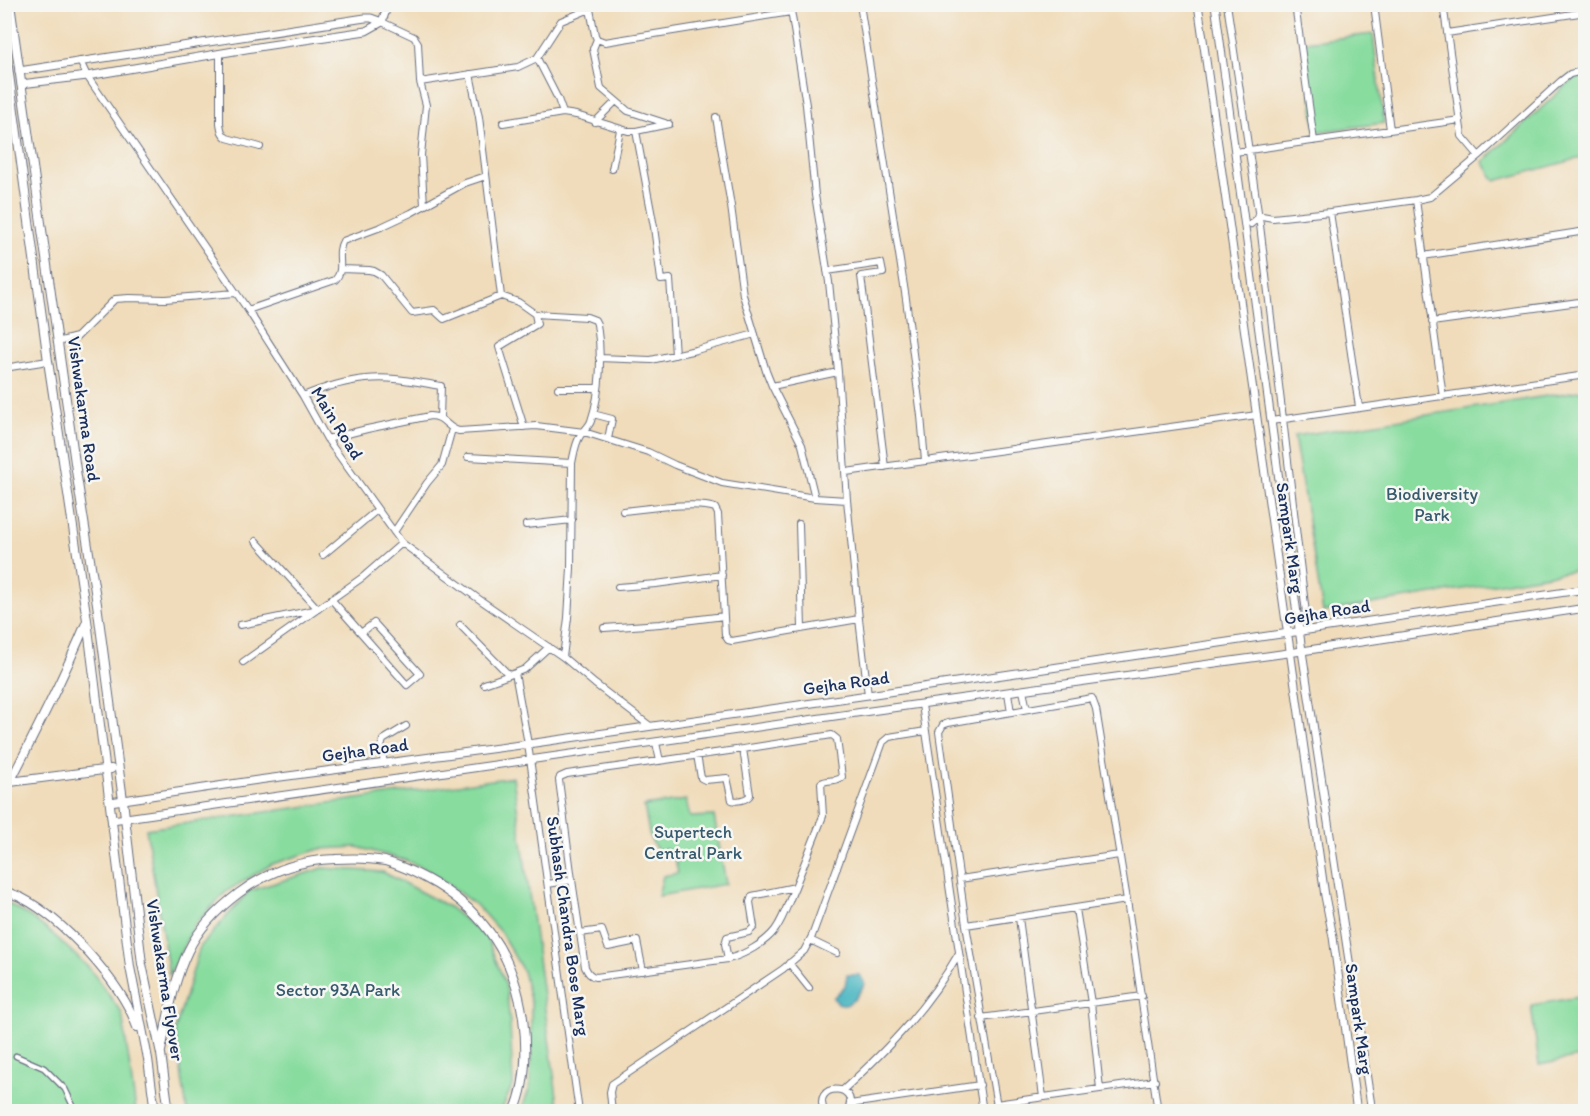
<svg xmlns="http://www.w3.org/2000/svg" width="1590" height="1116" font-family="Itim,sans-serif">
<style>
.green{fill:#87dc9e;stroke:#51867e;stroke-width:1.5}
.water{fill:#48b6c1;stroke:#327290;stroke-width:1.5}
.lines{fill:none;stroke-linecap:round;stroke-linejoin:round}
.pedestrian-casing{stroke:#666c7e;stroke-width:7}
.minor-casing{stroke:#666c7e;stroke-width:8}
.tertiary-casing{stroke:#666c7e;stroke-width:9}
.secondary-casing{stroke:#666c7e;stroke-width:10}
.pedestrian{stroke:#fff;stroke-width:4.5}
.minor{stroke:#fff;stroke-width:6}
.tertiary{stroke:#fff;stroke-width:7}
.secondary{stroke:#fff;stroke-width:8}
.labels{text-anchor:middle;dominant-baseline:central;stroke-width:5;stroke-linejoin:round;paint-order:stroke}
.street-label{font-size:18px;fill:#1b2f5e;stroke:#f6f6f2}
.park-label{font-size:18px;fill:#365a6e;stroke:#f6f6f2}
</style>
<rect width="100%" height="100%" fill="#f6f6f2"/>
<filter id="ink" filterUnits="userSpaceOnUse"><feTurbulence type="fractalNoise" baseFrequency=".0167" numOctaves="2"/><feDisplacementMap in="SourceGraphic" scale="12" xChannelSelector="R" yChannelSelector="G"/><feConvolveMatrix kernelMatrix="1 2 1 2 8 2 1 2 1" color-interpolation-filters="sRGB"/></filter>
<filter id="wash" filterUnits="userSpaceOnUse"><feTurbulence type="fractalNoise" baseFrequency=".008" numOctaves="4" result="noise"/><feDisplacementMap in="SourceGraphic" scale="24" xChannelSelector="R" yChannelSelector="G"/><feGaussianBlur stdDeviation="1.35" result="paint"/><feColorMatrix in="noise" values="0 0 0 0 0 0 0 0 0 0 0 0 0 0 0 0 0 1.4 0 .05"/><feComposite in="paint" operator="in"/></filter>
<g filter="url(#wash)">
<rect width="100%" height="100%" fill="#f0dcba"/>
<path class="green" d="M1373,34L1384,123L1316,132L1305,42Z
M1585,77V157L1495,181L1483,162L1574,78Z
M1585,390V569L1323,612L1294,436Z
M513,777L559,1111H521L530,1087L531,1045V1004L523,971L501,933L477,906L428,870L405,860L357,847L320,849L272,864L227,891L195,924L169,975L146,829Z
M686,800L690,817L714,816L726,884L658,896L663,876L678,873L675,860L669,857L667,849L657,850L650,838L644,806Z
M323,868L383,872L449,907L487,938L506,986L510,1024L513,1084L501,1111H187L175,1030L200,947L249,891Z
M4,901L31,917L54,935L90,969L122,1013L136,1111H5Z
M1585,996V1056L1539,1065L1531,1005Z"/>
<path class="water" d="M847,975H860L865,984L855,999L846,1005L838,1003L833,998L845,986Z"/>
</g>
<g filter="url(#ink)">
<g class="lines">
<defs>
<path id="pedestrian" d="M16,1056L44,1068L65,1089L76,1112"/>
<path id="minor" d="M589,4L595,35L597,39L605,42L791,12
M790,4L806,105L815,195L829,282L838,372L847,500L859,619L868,695
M860,4L906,299L921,416L925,461
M1227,4L1260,225L1308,630
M1295,4L1314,141
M1374,4L1390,130
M1443,4L1462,136L1479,156
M382,22L414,37L418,43L420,82L426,105L421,155L424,205
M1447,33L1586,12
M597,39L593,49L601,88L628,111L665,123
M220,53V123C221,129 221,134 227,138L260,147
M537,58L558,99L563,113
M80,61L87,76L248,310L303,396L327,439L402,543L476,597L563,657L595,684L650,726
M470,74L479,117L501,296
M420,82L518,67L537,58L561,21L590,9
M716,117L731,206L743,295L766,371L772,386L802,445L815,498
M595,122L616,101
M503,123L563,113L576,115L628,131H636L669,124
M636,131L654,227L661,280L670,279L675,355
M1235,152L1460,120
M612,169L620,130
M1416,200L1443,397
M1330,212L1359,407
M1251,224L1259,217L1262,216L1273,218L1330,212L1416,200L1430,197L1479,156L1561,81L1570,74L1586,70
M1423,256L1586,231
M341,269L369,270L374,271L381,275L412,313L434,310L444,319L501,296L518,302L535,314L587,317L595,320L597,324C602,355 601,391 591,421C589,427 583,431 580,436C575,444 574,454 572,463L571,568L568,618L563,657
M827,271L881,263L883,273L861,276L885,467
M248,310L335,280C346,269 335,254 343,241L381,227L411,213L465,183L486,176
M1432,322L1586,301
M57,342L77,337L115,299L129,298L165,299L235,293
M599,358L651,360L696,350L755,334
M4,368L48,361
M772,386L838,372
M558,388H598
M303,396C323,388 344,381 366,379C391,376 417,382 441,386L440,418
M593,414L612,419L608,439
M1271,421L1586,375
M524,427L499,347L537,324L535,314
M327,439L367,429L430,416C445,416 446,428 459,431L536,426L584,432L648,452L675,465L722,483L815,498L847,500
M468,457L572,463
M846,472L1257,415
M623,511C644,509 697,501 715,508L718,514L725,635L728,640L732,641L859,619
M799,524L802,628
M526,525L572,520
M394,532L427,483L442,465L452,429
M256,541L318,609
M323,555L377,510
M618,587L656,584L722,575
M331,599L407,685L420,674L374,623L361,633
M240,625L314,610
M460,625L509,675
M604,628L660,624L724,616
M243,662L363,577L402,543
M515,673L528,744L579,1112
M484,684L515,673L525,669L549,647
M1023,691L1027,709
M1008,693L1011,712
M922,705L983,1112
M832,735L837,739L842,777C837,782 828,779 821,783L823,816L795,887L752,896L750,902L754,927L749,932L727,937L725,944L728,959L596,977C590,976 588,973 585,967L572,880L559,780L560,777L567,774L743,749Z
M656,743L660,761
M697,755L701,778L705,780L727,778L732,800C736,802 747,800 750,795L743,749
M384,763L381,747L383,740L406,726
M960,879L1119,855
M548,884L572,880
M1076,909L1091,1003L1100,1089
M1019,918L1043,1097
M966,925L1127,900
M580,933L602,930L608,947L637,941L643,971
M810,940L837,953
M728,959C744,955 765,943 775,930C784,918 789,900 795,887
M789,963L809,988
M981,1018L1142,996
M843,1090C889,1048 928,1007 959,953
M850,1104L980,1085
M996,1104L1155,1081
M612,1112L610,1092L612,1084L783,969L804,951L812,936L883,742L889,737L926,731
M812,1112L823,1110
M825,1112C809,1082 863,1082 847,1112
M998,1112L966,925L939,732L943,725L948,723L1092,698L1096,709L1127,900L1158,1112"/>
<path id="tertiary" d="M1198,4L1325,896L1333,937L1357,1112
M1215,4L1302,651L1372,1112
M19,71L365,18H371L382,22
M21,84L87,76L264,46L366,31L382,22L388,4
M110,802L258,780L528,744L868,695L1586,589
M112,820L863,712L1302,651L1586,608"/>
<path id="secondary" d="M10,4L77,477L97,604L123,800L142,964L161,1054L169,1112
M4,38L48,361L87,620L130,967L148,1059L155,1112
M10,782L111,769
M4,790L10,782C37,729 64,676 87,621
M4,891C10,893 16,895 22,898C63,919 122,983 137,1027
M161,1051C168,1017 173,982 188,951C199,928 219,908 239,893C267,872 300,860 335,859C351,858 369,858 385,861C399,865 414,872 427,879C483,909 514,955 523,1018C527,1049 527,1083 514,1112"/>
</defs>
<use href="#pedestrian" class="pedestrian-casing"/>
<use href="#minor" class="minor-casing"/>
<use href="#tertiary" class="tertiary-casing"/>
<use href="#secondary" class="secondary-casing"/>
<use href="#pedestrian" class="pedestrian"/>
<use href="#minor" class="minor"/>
<use href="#tertiary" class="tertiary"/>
<use href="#secondary" class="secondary"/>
</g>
</g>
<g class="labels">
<g class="street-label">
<text transform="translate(84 409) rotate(82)">Vishwakarma Road</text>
<text transform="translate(337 423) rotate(58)">Main Road</text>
<text transform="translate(1290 538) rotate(82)">Sampark Marg</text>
<text transform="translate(1327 612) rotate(-9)">Gejha Road</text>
<text transform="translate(846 683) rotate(-8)">Gejha Road</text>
<text transform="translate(365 750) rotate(-8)">Gejha Road</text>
<text transform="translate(568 926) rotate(82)">Subhash Chandra Bose Marg</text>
<text transform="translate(165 980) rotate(81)">Vishwakarma Flyover</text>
<text transform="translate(1359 1019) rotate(82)">Sampark Marg</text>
</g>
<g class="park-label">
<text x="1432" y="494">Biodiversity<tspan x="1432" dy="21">Park</tspan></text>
<text x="693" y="832">Supertech<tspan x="693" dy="21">Central Park</tspan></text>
<text x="338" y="990">Sector 93A Park</text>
</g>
</g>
<rect width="1590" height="1116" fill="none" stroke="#f6f6f2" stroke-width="24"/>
</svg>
